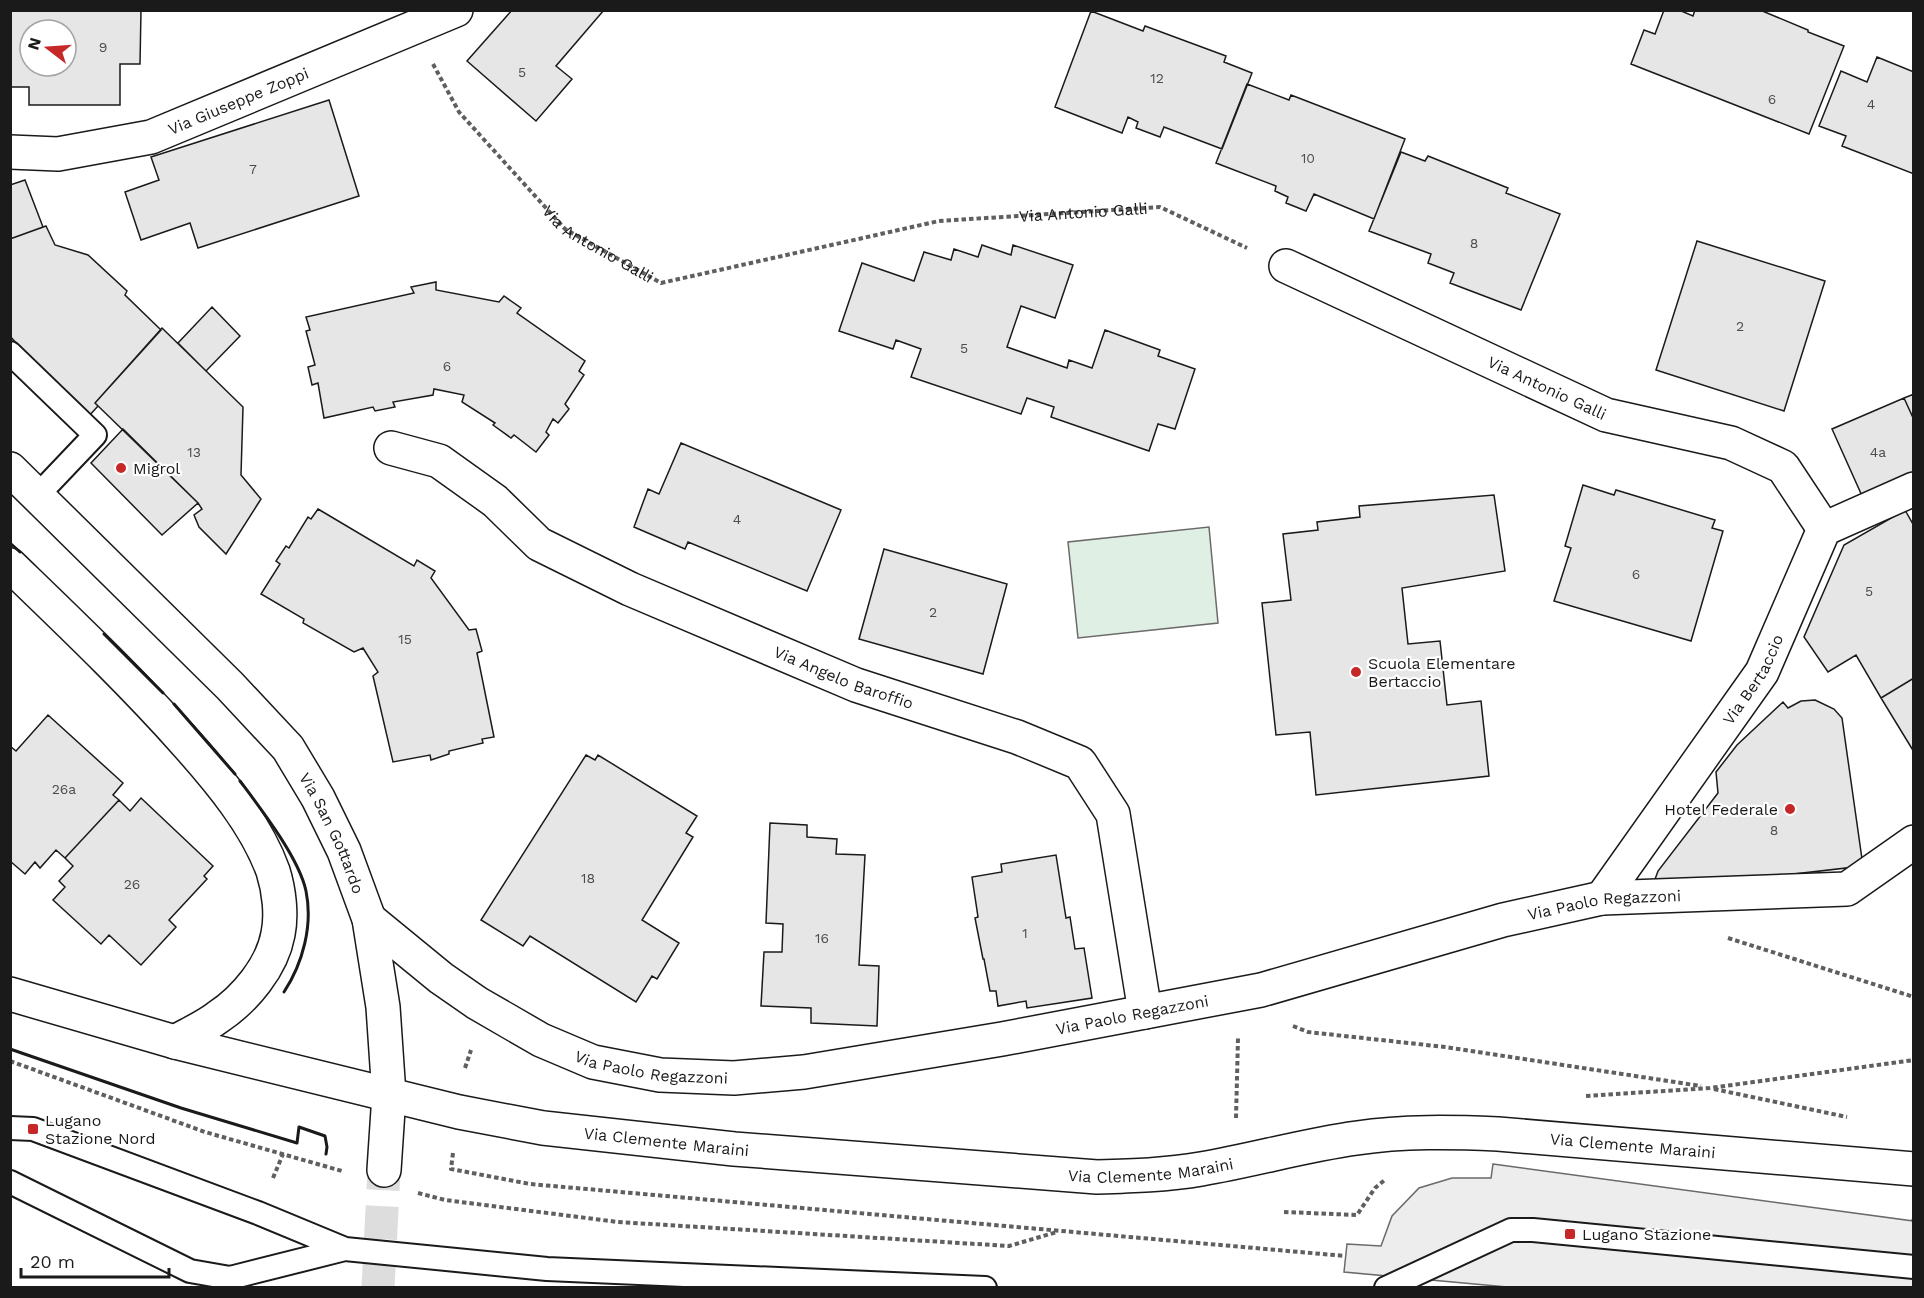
<svg xmlns="http://www.w3.org/2000/svg" width="1924" height="1298" font-family="'Work Sans',sans-serif">
<style>
.green{fill:#e0efe3;stroke:#6a6a6a;stroke-width:1.5}
.parking{fill:#ededed;stroke:#6a6a6a;stroke-width:1.5}
.building{fill:#e6e6e6;stroke:#1a1a1a;stroke-width:1.5;fill-rule:evenodd}
.lines{fill:none;stroke-linecap:round;stroke-linejoin:round}
.secondary-tunnel{stroke:#ddd;stroke-width:33;stroke-dasharray:33 16;stroke-linecap:butt}
.service-casing{stroke:#1a1a1a;stroke-width:26}
.minor-casing{stroke:#1a1a1a;stroke-width:36}
.secondary-casing{stroke:#1a1a1a;stroke-width:36}
.primary-casing{stroke:#1a1a1a;stroke-width:36}
.path{stroke:#5f5f5f;stroke-width:4;stroke-dasharray:4.5 3;stroke-linecap:butt}
.service{stroke:#fff;stroke-width:22}
.minor{stroke:#fff;stroke-width:33}
.secondary{stroke:#fff;stroke-width:33}
.primary{stroke:#fff;stroke-width:33}
.wall{stroke:#1a1a1a;stroke-width:3}
.poi-dot{fill:#c62828;stroke:#fff;stroke-width:2}
.labels{text-anchor:middle;dominant-baseline:central;stroke-width:4.5;stroke-linejoin:round;paint-order:stroke}
.number-label{font-size:14px;fill:#4d4d4d}
.street-label{font-size:16px;fill:#1a1a1a;stroke:#fff}
.poi-label{font-size:16px;fill:#1a1a1a;stroke:#fff;text-anchor:start}
</style>
<rect width="100%" height="100%" fill="#fff"/>
<path class="green" d="M1209,527L1218,623L1078,638L1068,542Z"/>
<path class="parking" d="M1493,1164L1913,1221V1287L1518,1288L1344,1272L1347,1244L1381,1246L1392,1216L1419,1188L1452,1178H1491Z"/>
<path class="building" d="M10,10H141L140,64H120V105H29V87H10ZM30,30H66V66H30Z
M512,10H604L556,66L572,79L536,121L467,61Z
M1664,10H1679L1693,16L1695,10H1760L1808,30V32L1844,46L1809,134L1631,64L1644,30L1655,34Z
M1091,11L1143,31L1145,26L1226,56L1224,62L1252,73L1222,149L1164,127L1160,137L1136,128L1138,122L1128,117L1122,133L1055,107Z
M1877,57L1914,72V174L1842,146L1846,136L1819,126L1841,71L1867,82Z
M1247,84L1289,100L1291,95L1405,139L1374,219L1314,194L1306,211L1286,203L1288,197L1275,191L1276,186L1216,163Z
M329,100L359,196L198,248L190,223L141,240L125,192L159,180L151,157Z
M1401,152L1425,161L1428,156L1508,188L1506,193L1560,214L1521,310L1450,283L1454,273L1428,263L1431,254L1369,231Z
M25,180L43,227L10,239V185Z
M46,226L55,245L88,255L127,291L125,295L161,330L95,403L98,406L89,416L44,375L10,336V239Z
M1697,241L1825,281L1784,411L1656,370Z
M982,245L1011,255L1013,245L1073,265L1055,318L1021,306L1007,347L1067,368L1069,360L1092,368L1105,330L1160,350L1158,356L1195,369L1175,429L1158,424L1149,451L1051,417L1054,407L1027,398L1021,414L911,377L921,349L896,340L893,349L839,331L862,263L914,281L924,252L951,260L954,249L978,257Z
M436,282V290L499,302L504,296L521,308L517,313L585,361L579,371L584,375L565,404L569,409L558,423L553,419L546,432L549,435L536,452L514,435L511,438L493,425L495,423L462,402L464,395L434,389L433,395L393,402L395,407L375,411L373,407L324,418L318,383L312,385L308,367L315,365L306,331L310,330L306,317L414,293L411,287Z
M212,307L240,336L206,371L178,343Z
M162,328L243,407L241,475L261,499L226,554L199,527L194,515L202,509L198,503L95,403Z
M1914,394V420L1904,398Z
M1904,398L1914,420V475L1863,498L1832,429Z
M123,429L198,503L162,535L91,463Z
M681,443L841,510L807,591L688,542L685,549L634,527L648,489L659,494Z
M1583,485L1614,495L1616,490L1715,520L1712,528L1723,531L1691,641L1554,601L1571,548L1565,546Z
M1494,495L1505,571L1402,588L1408,644L1440,641L1447,705L1481,701L1489,776L1316,795L1310,732L1276,735L1262,603L1291,600L1283,534L1318,530L1317,522L1360,517L1359,506Z
M318,509L414,566L417,560L435,571L431,578L469,630L476,629L482,651L477,653L494,737L482,739L483,743L449,751V754L431,760L430,755L393,762L373,676L378,672L363,648L354,652L303,623L304,619L261,594L280,564L276,561L286,546L289,548L308,517L311,519Z
M1905,510L1914,526V678L1881,698L1856,655L1828,672L1804,637L1844,545Z
M884,549L1007,584L983,674L859,639Z
M1914,678V752L1881,698Z
M1815,700L1834,709L1842,718L1863,866L1665,889L1654,882L1658,871L1718,793L1716,772L1737,745L1783,702L1788,708L1801,701Z
M48,715L123,783L113,795L119,800L65,858L56,850L40,868L35,862L25,874L10,861V746L16,751Z
M586,755L595,760L598,755L697,816L686,833L693,837L642,920L679,943L657,979L652,976L636,1002L530,936L523,946L481,920Z
M141,798L213,866L204,876L207,879L169,920L176,927L141,965L109,935L101,944L53,900L65,887L59,881L73,866L65,858L119,800L130,811Z
M770,823L807,825V837L837,839L836,854L865,855L859,965L879,966L877,1026L811,1023V1008L761,1006L764,952H782L783,924L766,923Z
M1056,855L1066,918L1070,917L1075,949L1084,948L1092,998L1027,1008L1026,1001L998,1006L996,991H990L984,959H983L975,918L978,917L972,877L1002,872L1001,864Z"/>
<g class="lines">
<path class="secondary-tunnel" d="M378,1288L384,1170"/>
<defs>
<path id="service" d="M10,353L95,435L37,496
M10,1128L33,1129L258,1213L345,1249L547,1269L985,1288
M10,1182L190,1271L230,1278L345,1249
M1386,1288L1511,1230H1533L1914,1267"/>
<g id="minor">
<path id="s2" d="M10,152L58,154L151,137L456,10"/>
<path id="s3" d="M1286,266L1606,415L1731,443L1783,467L1824,529"/>
<path id="s4" d="M391,448L439,461L495,501L539,544L630,589L856,685L1017,737L1080,763L1113,814L1145,1012"/>
<path id="s5" d="M1602,898L1762,672L1824,529L1914,489"/>
<path id="s6" d="M369,919L441,978L477,1003L541,1040L593,1062L660,1075L734,1078L804,1072L1002,1039L1261,990L1503,920L1602,898L1847,889L1914,842"/>
</g>
<g id="secondary">
<path id="s7" d="M10,469L230,686L288,748L318,798L344,851L369,919L383,1007L389,1095L384,1170"/>
<path d="M10,565C70,623 131,681 186,743C219,780 256,824 273,871C279,890 282,915 278,934C272,967 245,999 218,1017C205,1027 189,1034 175,1042"/>
</g>
<g id="primary">
<path id="s8" d="M10,994L175,1042L459,1112L543,1128L734,1149L1097,1177C1132,1176 1167,1175 1201,1169C1254,1160 1305,1145 1357,1138C1404,1131 1451,1132 1498,1134L1914,1169"/>
</g>
</defs>
<use href="#service" class="service-casing"/>
<use href="#minor" class="minor-casing"/>
<use href="#secondary" class="secondary-casing"/>
<use href="#primary" class="primary-casing"/>
<g class="path">
<path id="s1" d="M433,64L459,112L565,229L661,283L939,221L1160,207L1247,248"/>
<path d="M1728,938L1914,997"/>
<path d="M1293,1026L1308,1032L1445,1047L1701,1086"/>
<path d="M10,1061L205,1132L342,1171"/>
<path d="M465,1068L471,1050"/>
<path d="M1714,1089L1847,1117"/>
<path d="M1586,1096L1710,1088L1914,1060"/>
<path d="M1236,1118L1238,1038"/>
<path d="M453,1153L451,1169L530,1184L1345,1256"/>
<path d="M273,1178L283,1154"/>
<path d="M418,1193L445,1200L618,1222L1009,1246L1057,1232"/>
<path d="M1284,1212L1357,1215L1375,1188L1386,1179"/>
<path d="M1913,1221L1914,1219"/>
</g>
<use href="#service" class="service"/>
<use href="#minor" class="minor"/>
<use href="#secondary" class="secondary"/>
<use href="#primary" class="primary"/>
<path class="wall" d="M10,543L20,552
M104,634L163,693
M174,704L235,774
M240,781C261,809 299,858 306,891C313,925 303,963 284,992
M10,1049L181,1108L297,1143L299,1127L325,1136L327,1147L326,1154"/>
</g>
<g class="poi-dot">
<circle cx="121" cy="468" r="6"/>
<circle cx="1356" cy="672" r="6"/>
<circle cx="1790" cy="809" r="6"/>
<rect x="27" y="1123" width="12" height="12" rx="3"/>
<rect x="1564" y="1228" width="12" height="12" rx="3"/>
</g>
<g class="labels">
<g class="number-label">
<text x="103" y="47">9</text>
<text x="522" y="72">5</text>
<text x="1157" y="78">12</text>
<text x="1772" y="99">6</text>
<text x="1871" y="104">4</text>
<text x="1308" y="158">10</text>
<text x="253" y="169">7</text>
<text x="1474" y="243">8</text>
<text x="1740" y="326">2</text>
<text x="964" y="348">5</text>
<text x="447" y="366">6</text>
<text x="194" y="452">13</text>
<text x="1878" y="452">4a</text>
<text x="737" y="519">4</text>
<text x="1636" y="574">6</text>
<text x="1869" y="591">5</text>
<text x="933" y="612">2</text>
<text x="405" y="639">15</text>
<text x="64" y="789">26a</text>
<text x="1774" y="830">8</text>
<text x="588" y="878">18</text>
<text x="132" y="884">26</text>
<text x="1025" y="933">1</text>
<text x="822" y="938">16</text>
</g>
<g class="street-label">
<text stroke="none"><textPath href="#s2" startOffset="237">Via Giuseppe Zoppi</textPath></text>
<text stroke="none"><textPath href="#s1" startOffset="752">Via Antonio Galli</textPath></text>
<text stroke="none"><textPath href="#s1" startOffset="248">Via Antonio Galli</textPath></text>
<text stroke="none"><textPath href="#s3" startOffset="288">Via Antonio Galli</textPath></text>
<text stroke="none"><textPath href="#s4" startOffset="513">Via Angelo Baroffio</textPath></text>
<text stroke="none"><textPath href="#s5" startOffset="266">Via Bertaccio</textPath></text>
<text stroke="none"><textPath href="#s7" startOffset="490">Via San Gottardo</textPath></text>
<text stroke="none"><textPath href="#s6" startOffset="1299">Via Paolo Regazzoni</textPath></text>
<text stroke="none"><textPath href="#s6" startOffset="813">Via Paolo Regazzoni</textPath></text>
<text stroke="none"><textPath href="#s6" startOffset="326">Via Paolo Regazzoni</textPath></text>
<text stroke="none"><textPath href="#s8" startOffset="674">Via Clemente Maraini</textPath></text>
<text stroke="none"><textPath href="#s8" startOffset="1646">Via Clemente Maraini</textPath></text>
<text stroke="none"><textPath href="#s8" startOffset="1160">Via Clemente Maraini</textPath></text>
</g>
<g class="poi-label">
<text x="133" y="468">Migrol</text>
<text x="1368" y="663">Scuola Elementare<tspan x="1368" dy="18">Bertaccio</tspan></text>
<text x="1778" y="809" text-anchor="end">Hotel Federale</text>
<text x="45" y="1120">Lugano<tspan x="45" dy="18">Stazione Nord</tspan></text>
<text x="1582" y="1234">Lugano Stazione</text>
</g>
</g>
<rect width="1924" height="1298" fill="none" stroke="#1a1a1a" stroke-width="24"/>
<g transform="translate(48 48) rotate(287)"><circle r="28" fill="#ffffff" stroke="#a3a3a3" stroke-width="1.5"/>
<path d="M0-4.5L10 22L0 15L-10 22Z" fill="#c62828"/>
<text y="-9" font-size="16" font-weight="bold" text-anchor="middle" fill="#1a1a1a">N</text>
</g>
<path d="M21 1268v9h148v-9" fill="none" stroke="#1a1a1a" stroke-width="3"/>
<text x="30" y="1268" font-size="18" fill="#1a1a1a" stroke="#ffffff" stroke-width="4.5" paint-order="stroke">20 m</text>
</svg>
